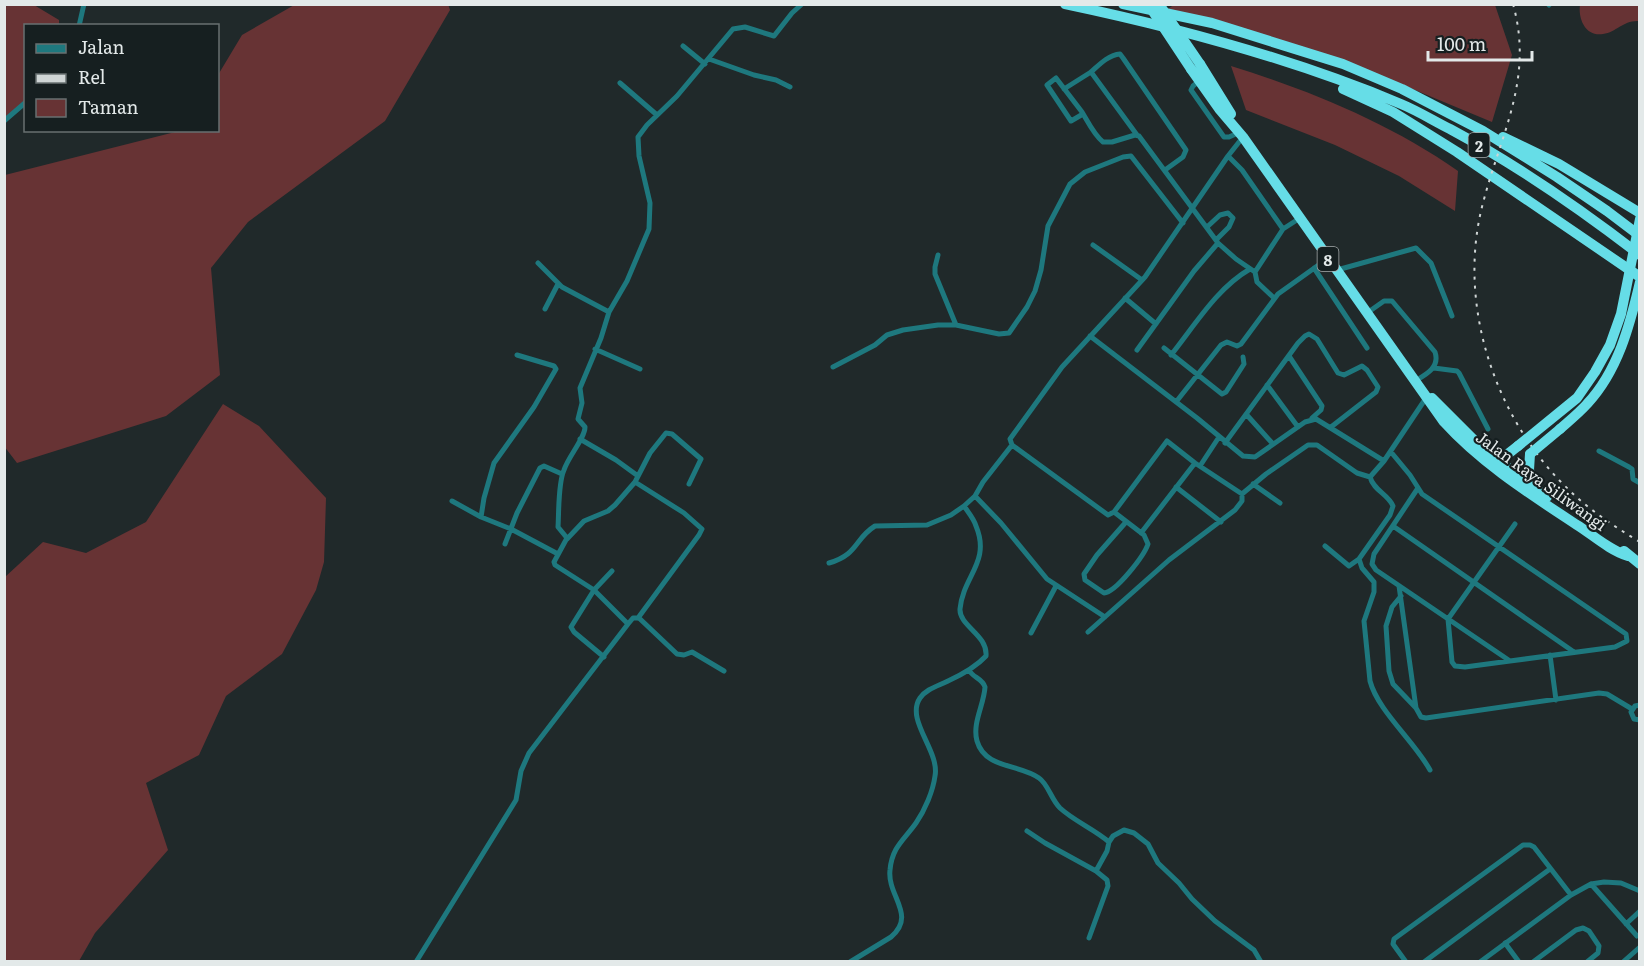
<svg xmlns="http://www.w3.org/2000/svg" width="1644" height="966" font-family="Literata,serif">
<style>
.green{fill:#673334}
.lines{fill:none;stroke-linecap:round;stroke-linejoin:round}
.street{stroke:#1e787e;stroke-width:5}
.highway{stroke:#66dde7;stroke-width:10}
.rail{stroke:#cfd5d5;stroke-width:2;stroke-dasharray:3 6;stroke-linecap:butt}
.highway-bridge{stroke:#66dde7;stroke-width:10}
.labels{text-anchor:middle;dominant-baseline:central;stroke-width:4.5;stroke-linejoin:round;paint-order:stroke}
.shield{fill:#161f20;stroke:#a6acad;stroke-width:1.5}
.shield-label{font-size:15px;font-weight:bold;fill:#e3e9e9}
.street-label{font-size:16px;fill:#e3e9e9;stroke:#161f20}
</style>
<rect width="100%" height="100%" fill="#20292a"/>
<path class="green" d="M296,4H448L450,10L385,121L248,222L211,268L220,375L166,416L17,463L4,446L5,175L179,131L218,130V75L242,35Z
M1175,4L1495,5L1512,55L1492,122L1350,63L1168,9Z
M5,5H34L59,20V25L26,26L25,104L5,123Z
M1580,5H1639V21C1623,20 1617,32 1603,34C1585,37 1578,18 1580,5Z
M1231,66C1311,91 1389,123 1458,171L1455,211L1399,176L1335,145L1246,110Z
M223,404L259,426L326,498L324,562L316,590L282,654L226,696L199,755L146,783L168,850L95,933L79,961H5V577L43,542L86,553L146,522Z"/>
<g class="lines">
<path class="street" d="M1548,4L1549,5
M79,26L84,4
M683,46L705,64
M709,59L754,75L776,80L790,87
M1199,81L1193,86L1191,90L1224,137H1229L1238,133
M620,83L657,115
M1064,89L1091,72
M1083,114L1071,121L1047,85L1056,78L1082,112C1088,122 1094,135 1103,142H1112L1135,135L1139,136L1218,243L1236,259L1255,272
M4,121L26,102
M1137,135L1091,72C1099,65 1108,55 1120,54L1123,58L1186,150L1183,157L1165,170
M1243,137L1228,156L1145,277L1062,367L1010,439L1012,445L1108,515L1114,512L1167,441L1195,463L1242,494L1266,474L1308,445H1317L1357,473L1370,477L1384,461L1426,398
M1228,156L1242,170L1283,229
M1207,227L1220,215L1228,213L1233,218L1229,227L1216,240
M1093,245L1142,280
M938,255L935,267V274L956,325
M538,263L562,287L609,312
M1314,268L1367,348
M1337,270L1416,248L1431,263L1452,316
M1125,298L1156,324
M1274,298L1257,282L1255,272L1283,229L1300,218
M545,309L558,284
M1367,313L1384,301H1392L1435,352C1440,367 1427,374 1415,381
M1090,336L1197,418L1243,456L1255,457L1305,422L1316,419L1384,461
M1164,348L1222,394L1226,392L1244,364L1243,357
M595,349L640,369
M1137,350L1194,271L1218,243
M1171,355C1195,325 1217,288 1250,269
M1289,356L1322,406L1321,410L1312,418
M833,367L875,345L887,335L903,330L938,325H956L999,334L1009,333L1027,307L1035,291L1041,270L1048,226L1070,184L1085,172L1123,157L1131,156L1183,223
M1434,368L1457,371L1459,373L1488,429
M1267,385L1298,427
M1176,402L1221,345L1227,342L1237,346L1241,344L1278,294L1327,259
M1246,414L1273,444
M580,439L616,460L638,476
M1225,443L1298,343L1305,336L1309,334L1317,339L1338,373L1344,375L1362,366L1367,370L1378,387L1376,392L1331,427
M1599,451L1629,467L1632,469L1633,479L1640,483
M1391,452L1410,475L1422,494L1626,634L1627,641L1615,647L1510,661L1376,570L1372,564L1374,554L1418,488
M1200,466L1219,437
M1370,477C1374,491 1388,494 1393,506L1390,515L1359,559L1362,568L1374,582V592L1364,621L1370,681C1378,711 1414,741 1430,770
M635,482L684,513L702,529L699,535L638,618
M1253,484L1280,503
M1176,487L1221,522
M975,496L1001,523L1047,579L1105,617
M452,501L481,517L511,529L558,554
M1114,512L1144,535L1148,544C1144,556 1116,592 1104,593L1085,580L1084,574L1097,555L1126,522
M481,517L484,498L494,463L534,407L556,369L554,366L517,355
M1393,526L1574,652
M1141,533L1195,463
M567,539L584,521L608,511L615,505L635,482L650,453L666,433L672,434L701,459L689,484
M505,544L517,513L540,468L544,466L562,474
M1325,546L1349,566L1359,559
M829,563C859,554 854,539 875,526L927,525L951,515L964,506
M1399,586L1416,708L1421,717L1426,718L1599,693L1607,694L1632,709
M1401,596L1392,607L1386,626L1389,671L1393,684L1416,708
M628,624L633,618H639L677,654L684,655L692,652L724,671
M1088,632L1169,560L1235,510L1242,501V494
M1031,633L1056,586
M1550,655L1556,700
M604,657L574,632L571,627L594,590L612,571
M1510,661L1465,667L1455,666L1452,662L1448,619L1515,524
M969,670C973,678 982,678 985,687C984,705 972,723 977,741C985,769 1020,764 1039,778C1048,784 1051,799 1060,808C1074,821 1094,829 1109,842L1113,836L1124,830L1134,833L1148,844L1158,863L1179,883L1192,899L1215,921L1254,950L1261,962
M1640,705L1635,706L1631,712L1634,719L1640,720
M1027,831L1045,843L1096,871
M1591,884L1637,936
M1626,924L1640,911
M1089,938L1108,886L1107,880L1096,871L1107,851L1109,842
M1505,943L1519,962
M416,962L516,800L521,771L529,753L628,624L594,590L555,565L554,562L567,538L558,527C559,512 558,483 564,470C568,457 585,438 585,427L578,419L582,403L580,388L601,338L609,312L627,281L649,229L650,203L639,156L638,137L647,125L677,96L733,29L745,27L774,36L792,13L802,4
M850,962L891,937C917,915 887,896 890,870C892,847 904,840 916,823C925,810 933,791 935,776C940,751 905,720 920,698C926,689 938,686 948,681C961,675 975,668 986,656C988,635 959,626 960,609C963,576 991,562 976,526C974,519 968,512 964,506L975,496L983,482L1012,445
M1406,962L1393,944L1394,939L1523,845H1530L1534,847L1571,895
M1424,962L1550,869
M1480,962L1571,895L1591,884L1604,882L1621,883L1640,891
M1533,962L1576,930L1583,928L1589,931L1599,946L1598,953L1587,962
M1623,962L1640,947"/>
<path class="highway" d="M1065,4C1179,28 1294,59 1401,104C1418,111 1434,121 1450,129C1517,165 1579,208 1640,255
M1123,4L1212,23L1343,64L1402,89L1483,131L1557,177L1607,211L1640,236
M1200,64L1231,114
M1191,69L1220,110L1243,137L1444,422C1481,463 1530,494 1577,525C1593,535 1609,550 1628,556
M1343,89L1393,112L1457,152L1640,277
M1503,137L1559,164L1640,213
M1432,398L1483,449L1547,497
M1560,429C1569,421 1579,413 1587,404C1618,371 1630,325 1640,282
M1530,454L1529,470L1535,488
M1495,464L1518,446
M1624,551L1640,564"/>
<path class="rail" d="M1513,4C1534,79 1501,133 1483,203C1456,304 1495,420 1570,491C1591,511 1615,527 1640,542"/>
<path class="highway-bridge" d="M1148,4L1191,69
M1159,4L1200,64
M1518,446L1577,398L1595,372L1610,345L1621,314L1640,219
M1530,454L1560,429"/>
</g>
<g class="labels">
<g class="shield">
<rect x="1468.5" y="133" width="21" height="24" rx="4.5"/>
<rect x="1317.5" y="247" width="21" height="24" rx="4.5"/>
</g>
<g class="shield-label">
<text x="1479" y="145">2</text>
<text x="1328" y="259">8</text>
</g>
<g class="street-label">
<text transform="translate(1542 480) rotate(36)">Jalan Raya Siliwangi</text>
</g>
</g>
<rect width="1644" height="966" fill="none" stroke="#e3e9e9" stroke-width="12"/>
<rect x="24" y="24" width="195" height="108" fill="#161f20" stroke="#687070" stroke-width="1.5"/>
<rect x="36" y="44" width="30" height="9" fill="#1e787e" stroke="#687070" stroke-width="1.5"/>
<text x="78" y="54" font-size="18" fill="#e3e9e9">Jalan</text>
<rect x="36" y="74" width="30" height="9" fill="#cfd5d5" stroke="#687070" stroke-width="1.5"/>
<text x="78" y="84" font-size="18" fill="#e3e9e9">Rel</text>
<rect x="36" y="99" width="30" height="18" fill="#673334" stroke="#687070" stroke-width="1.5"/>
<text x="78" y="114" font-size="18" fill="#e3e9e9">Taman</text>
<path d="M1428 51v9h104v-9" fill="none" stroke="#e3e9e9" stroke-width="3"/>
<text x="1437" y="51" font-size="18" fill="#e3e9e9" stroke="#161f20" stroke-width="4.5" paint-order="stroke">100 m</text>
</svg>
